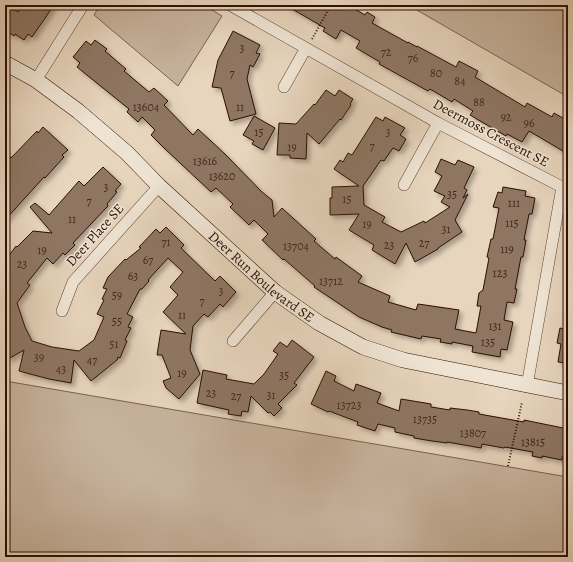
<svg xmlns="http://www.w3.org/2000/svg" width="573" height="562" font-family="Alegreya,serif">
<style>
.green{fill:#c7b39d;stroke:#7a614f}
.building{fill:#8e7663;stroke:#2d0f01;filter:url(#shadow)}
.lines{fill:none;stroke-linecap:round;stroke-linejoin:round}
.street-casing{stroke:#5c4030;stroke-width:12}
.secondary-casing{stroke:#2d0f01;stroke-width:16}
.path{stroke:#2d0f01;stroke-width:2;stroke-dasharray:1 2;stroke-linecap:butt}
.street{stroke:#efe4d4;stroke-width:11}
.secondary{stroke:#efe4d4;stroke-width:15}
.labels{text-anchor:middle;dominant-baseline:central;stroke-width:3;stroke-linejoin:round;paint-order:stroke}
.number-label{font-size:12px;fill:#45291a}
.street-label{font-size:14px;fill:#2d0f01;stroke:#efe4d4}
</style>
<defs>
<filter id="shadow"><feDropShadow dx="3.5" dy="3.5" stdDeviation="2" flood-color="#0004"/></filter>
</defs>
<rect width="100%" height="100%" fill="#e7d5bd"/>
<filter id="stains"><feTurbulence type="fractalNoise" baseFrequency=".005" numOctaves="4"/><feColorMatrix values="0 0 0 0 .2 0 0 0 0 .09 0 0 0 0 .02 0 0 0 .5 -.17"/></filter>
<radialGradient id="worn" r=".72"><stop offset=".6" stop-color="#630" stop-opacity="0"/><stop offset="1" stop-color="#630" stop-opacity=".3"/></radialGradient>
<path class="green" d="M100,5H204L222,16L178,86L94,15Z
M408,5H568V97Z
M5,381L568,477V557H5Z"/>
<path class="building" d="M22,5H54L32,37L28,34L24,40L15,34L14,36L5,30V13L9,6L18,12Z
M285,5H348L365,15L367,12L375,17L372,23L408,43V42L417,47V46L456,67L459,61L478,71L475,77L525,107L527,103L552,117L554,113L568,121V154L529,131L522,142L507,134L506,136L470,115L473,111L454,99L452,102L430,89L428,91L379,64L380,62L356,48L360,41L341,30L336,39L323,31L325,28Z
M233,31L260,45L256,53L260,54L253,67L250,65L247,79L256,114L230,121L221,88L212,87L218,60Z
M95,40L107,49L105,51L126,69L124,71L149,92L154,88L168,101L164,105L193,135L198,129L225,154L262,192L272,200L274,217L282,208L316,239L314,241L335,259L336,257L362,276L358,282L390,296L388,302L416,310L418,304L459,310L455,329L476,333L481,306H477L479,293L483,290L489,258L487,257L491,239H493L499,208L493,207L498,192L502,193L503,187L526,191L525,196L535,198L532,214H529L524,240H526L523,257H521L515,289H517L514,303L507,302L504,320L513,322L507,350L501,349L500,357L472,352L473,346L452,342V344L440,342L441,339L422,336L421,339L391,332L392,330L382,327L359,317L314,287L315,286L284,259L283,260L262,240L268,234L254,220L249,225L230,207L233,204L216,188L211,192L164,148L151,135L155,130L142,117L138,122L127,112L129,109L77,67L80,63L73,57L86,41L91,45Z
M326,90L335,96L339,90L353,99L350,104L351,105L341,120L340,119L319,144L307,133L306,159L290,158V155H277L279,123L296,124L314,104L315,105Z
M254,116L275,128L263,150L252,144L254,141L243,135Z
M376,117L383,121L385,117L405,128L400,135L406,139L399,151L393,148L384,161L381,160L363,186L364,205L385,217L382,222L401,232L424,221L425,223L450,207L441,202L445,196L434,191L442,176L435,172L441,159L455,165L458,160L474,167L464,188L467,190L463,198L468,194L455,220L462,232L438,248V249L415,262L406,243L395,264L372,250L374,245L349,230L359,214L330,215V198H332V187L359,186L334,169L340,160L343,162L348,153L352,155Z
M43,127L68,150L62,155L64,157L45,178L44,177L5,220V151L11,158L37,131L38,133Z
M103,167L121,184L115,191L117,192L107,204L108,206L73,243L75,245L65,255L63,253L53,264L47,258L27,283L30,285L17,303L25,327L32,341L52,347L79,351L94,340L104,317L97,314L104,300L102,299L107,289L103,288L108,277L125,259L126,260L141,248L139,247L156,229L160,233L166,227L184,245L181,248L215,281L220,276L236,292L223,307L220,304L208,317L204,314L193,326L190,350L200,374L179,399L166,388L163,381L171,378L162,355H157L161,330L186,334L163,312L178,295L170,287L183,272L168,258L148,280L149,281L142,289H140L127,314L133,317L128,327L131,328L125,340L127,341L120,358L118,357L117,360L91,381L74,360L71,383L49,379L19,371L24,350L8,359L5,352V261L16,246L17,247L33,231L52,233L30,207L35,203L49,215L79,181L84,186Z
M560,328L568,330V363L558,362L561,344L557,343Z
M292,340L314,357L294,383L297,385L278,404L282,408L274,416L270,412L268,413L251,396L248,412L242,411L241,416L228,414L229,410L197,403L203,370L227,375L226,379L254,384L264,374L278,354L273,351L280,342L287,347Z
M326,371L336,376L334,381L354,391L356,384L381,393L377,403L399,411L401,399L431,404V407L450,410V408L467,410L479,412V414L524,422V420L568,429V458L562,457V460L542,456V458L532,456L533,452L505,447L504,448L482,444L481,448L447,442V443L432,441L414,438V436L395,432V428L378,424L375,431L357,425L358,422L329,411L328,412L311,404Z"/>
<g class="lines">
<defs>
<path id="street" d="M230,5L438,123L562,187L527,386
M36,80L83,5
M284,87L306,48
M404,185L438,123
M62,311L73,282L159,186
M233,341L275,292"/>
<g id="secondary">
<path id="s1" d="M5,63L36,80L78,111L127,153L159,186L275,292L319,323L363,347L403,360L568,393"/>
</g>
</defs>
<use href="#street" class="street-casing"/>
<use href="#secondary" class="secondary-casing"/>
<path class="path" d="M312,39L331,5
M5,85L6,83
M508,466L522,402"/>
<use href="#street" class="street"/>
<use href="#secondary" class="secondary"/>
</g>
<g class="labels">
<g class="number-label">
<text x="242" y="48">3</text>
<text x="386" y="52">72</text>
<text x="413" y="58">76</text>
<text x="232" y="73">7</text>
<text x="436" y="73">80</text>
<text x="460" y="81">84</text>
<text x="479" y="102">88</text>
<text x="146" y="107">13604</text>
<text x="240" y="107">11</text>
<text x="506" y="117">92</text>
<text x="529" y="123">96</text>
<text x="259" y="132">15</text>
<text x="388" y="132">3</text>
<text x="372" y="146">7</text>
<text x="292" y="147">19</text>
<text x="205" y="161">13616</text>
<text x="222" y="176">13620</text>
<text x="106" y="187">3</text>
<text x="452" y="194">35</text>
<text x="347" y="199">15</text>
<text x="89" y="201">7</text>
<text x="514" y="203">111</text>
<text x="72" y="219">11</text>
<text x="512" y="223">115</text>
<text x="367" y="224">19</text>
<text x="446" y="229">31</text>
<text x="166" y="242">71</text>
<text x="424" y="243">27</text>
<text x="389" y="245">23</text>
<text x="296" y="246">13704</text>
<text x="507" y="249">119</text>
<text x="42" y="250">19</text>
<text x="148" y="260">67</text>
<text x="22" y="264">23</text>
<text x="500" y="273">123</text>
<text x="133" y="276">63</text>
<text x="331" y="281">13712</text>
<text x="221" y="291">3</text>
<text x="117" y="295">59</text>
<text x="202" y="301">7</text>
<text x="182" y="315">11</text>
<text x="117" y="321">55</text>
<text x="495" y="326">131</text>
<text x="488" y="342">135</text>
<text x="114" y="344">51</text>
<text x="39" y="357">39</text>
<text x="92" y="360">47</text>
<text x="61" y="369">43</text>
<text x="182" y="373">19</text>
<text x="284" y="375">35</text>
<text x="211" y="393">23</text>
<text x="271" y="395">31</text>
<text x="236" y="396">27</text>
<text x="349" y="405">13723</text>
<text x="425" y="419">13735</text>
<text x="473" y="433">13807</text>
<text x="533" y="442">13815</text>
</g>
<g class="street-label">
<text transform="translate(491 133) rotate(28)">Deermoss Crescent SE</text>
<text transform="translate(95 235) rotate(-48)">Deer Place SE</text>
<text stroke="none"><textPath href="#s1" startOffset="335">Deer Run Boulevard SE</textPath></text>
</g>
</g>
<rect width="573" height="562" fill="none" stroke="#e7d5bd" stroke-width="20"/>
<rect x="6" y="6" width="561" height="550" fill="none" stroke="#2d0f01" stroke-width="2"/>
<rect x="10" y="10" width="553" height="542" fill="none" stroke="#2d0f01"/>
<rect width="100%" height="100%" filter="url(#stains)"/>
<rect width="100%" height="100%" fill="url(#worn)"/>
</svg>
